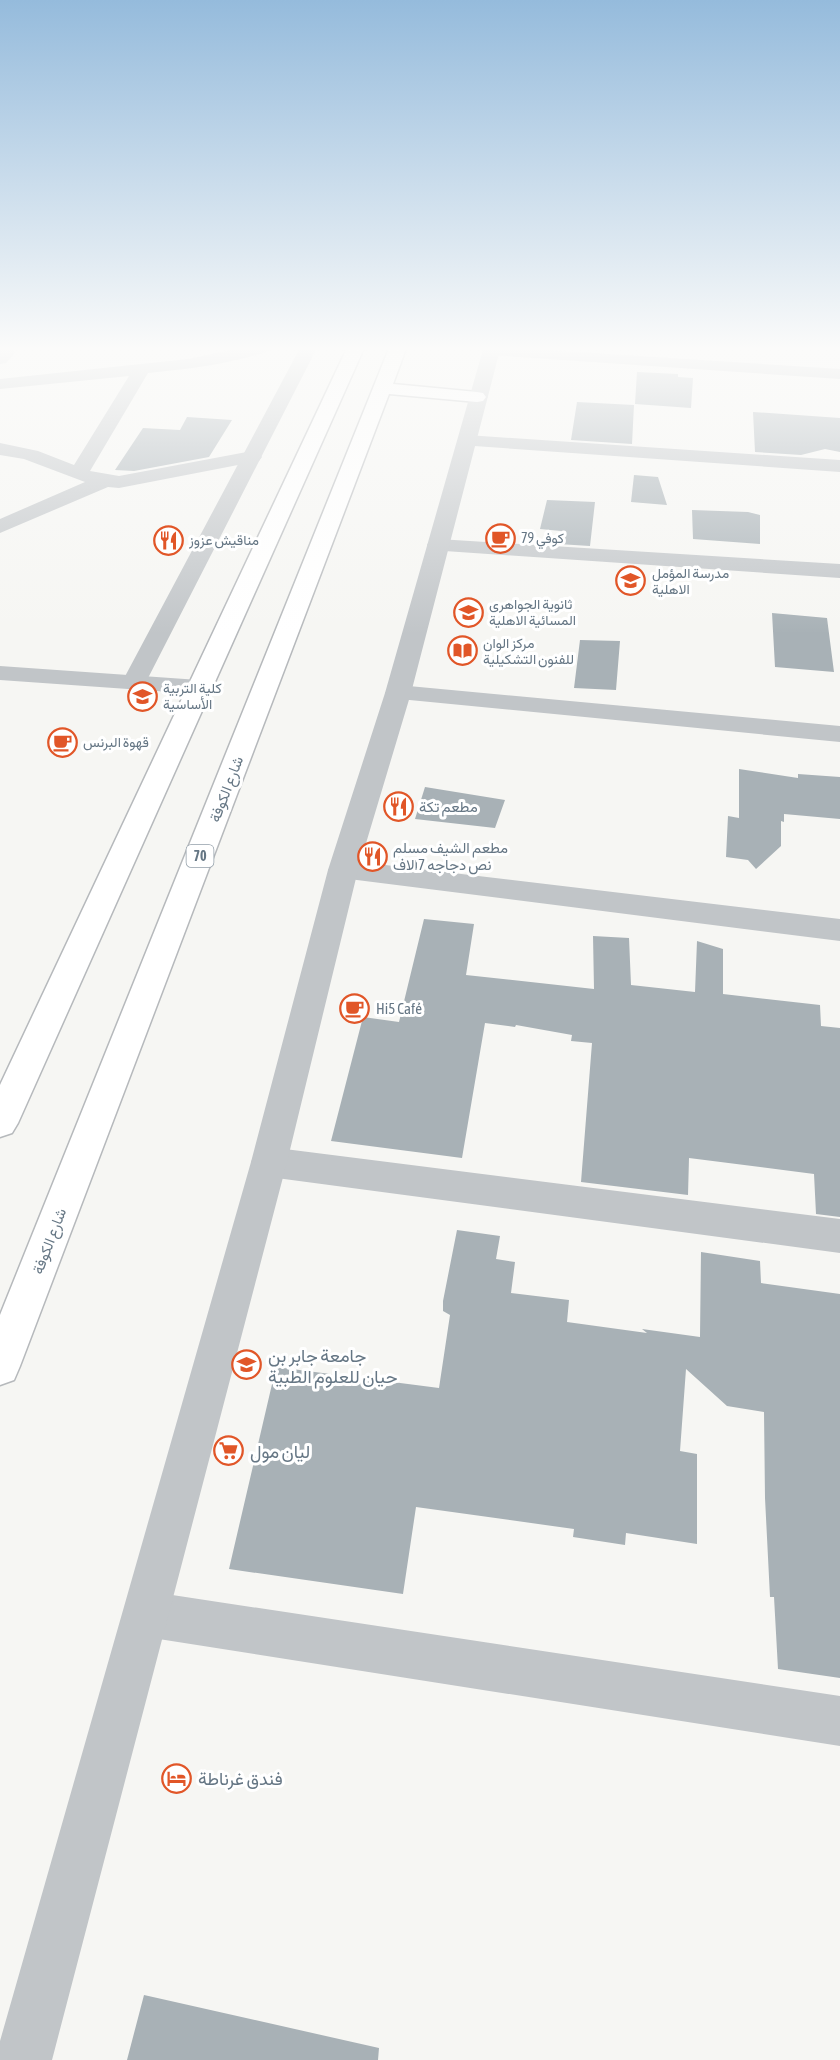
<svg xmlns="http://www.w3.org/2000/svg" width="840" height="2060" font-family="'Asap Condensed',Vazirmatn,sans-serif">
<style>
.building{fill:#a8b1b6}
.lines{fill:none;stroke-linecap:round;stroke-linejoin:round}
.trunk-casing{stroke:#b6b9bc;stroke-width:3}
.minor{fill:#c1c5c8;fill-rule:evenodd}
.tertiary{fill:#c1c5c8;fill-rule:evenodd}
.trunk{fill:#fff;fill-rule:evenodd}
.labels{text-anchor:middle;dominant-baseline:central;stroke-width:6;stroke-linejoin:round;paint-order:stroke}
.far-poi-label{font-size:14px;fill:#657684;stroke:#fff;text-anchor:start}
.shield{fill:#fff;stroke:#939fa9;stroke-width:1.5}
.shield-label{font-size:14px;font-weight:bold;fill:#657684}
.street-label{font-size:15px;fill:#657684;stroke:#fff}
.poi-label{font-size:15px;fill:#657684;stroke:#fff;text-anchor:start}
.near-poi-label{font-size:18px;fill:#657684;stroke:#fff;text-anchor:start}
</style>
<rect width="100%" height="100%" fill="#f6f6f3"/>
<path class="building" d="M637,372L678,374V377L693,378L691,408L635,404Z
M577,402L634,405L632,444L571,440Z
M753,412L840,418V452L825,449L801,455L755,452Z
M187,417L232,420L209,457L134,471L115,470L143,428L180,430Z
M634,475L658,477L667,505L631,502Z
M547,500L595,502L590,546L558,544L561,531L540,529Z
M692,510L748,512L760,515V544L693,539Z
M772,613L827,618L834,672L775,667Z
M580,640L620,641L616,690L574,688Z
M739,769L798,778V774L840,777V819L784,814V822L781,821V846L756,869L748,860L726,857L728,816L739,818Z
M425,787L505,800L495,828L415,819Z
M424,919L474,924L466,975L594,989L593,936L629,938L631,985L695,992L697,941L723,949V994L820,1005L821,1026L840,1028V1217L816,1214L814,1174L689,1158L688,1195L581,1182L592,1043L571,1041L572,1035L516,1025L515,1027L485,1023L462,1158L331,1141L363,1017L399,1022Z
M457,1230L500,1236L496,1259L515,1262L511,1293L569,1300L567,1322L647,1333L642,1329L700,1337L701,1252L760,1261L761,1283L840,1294V1678L778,1669L774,1597H770L765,1498L764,1412L727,1406L686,1369L680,1451L697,1454V1544L626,1533L625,1545L573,1537L574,1529L416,1507L403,1594L229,1569L276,1367L439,1388L450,1315L443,1311V1301Z
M144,1995L379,2048L378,2060H127Z"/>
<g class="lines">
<defs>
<path id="trunk" d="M348,346H365L18,1123L12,1133L0,1137V1085Z
M390,346H407L393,384L477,392L483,393L486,397L483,401L477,402L389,394L20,1366L14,1380L0,1385V1315Z"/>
</defs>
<use href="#trunk" class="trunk-casing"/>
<path class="minor" d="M0,346H13L15,353L6,363L0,364Z
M249,346H274L272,350C232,364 190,369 148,373L90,471L119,476L252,451L259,453L262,457L259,461L119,488L108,487L0,533V519L85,482L24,459L0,455V443L38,451L74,465L129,376L0,389V379L188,359Z
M486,346L840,369V379L491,355L485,354L482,350Z
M467,435L840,460V472L460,445L457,441L460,437Z
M438,539L840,564V578L430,550L427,545L430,540Z
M0,666L199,680L208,682L211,687L208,692L199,694L0,680Z
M398,685L840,726V742L389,698L385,693L389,688Z
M343,860L840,919V941L333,877L328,870L333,863Z
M269,1147L840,1219V1253L269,1177L256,1173L251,1162L256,1151Z
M146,1591L840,1696V1746L146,1637L129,1631L123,1614L129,1597Z"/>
<path class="tertiary" d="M301,346H318L146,682L143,687L134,689L125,687L122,682Z
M484,346H501L411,693L358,870L287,1162L52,2060H0V2041L251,1162L328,870L385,693Z"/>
<use href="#trunk" class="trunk"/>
</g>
<linearGradient id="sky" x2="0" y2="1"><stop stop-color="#95bbdc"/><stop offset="0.55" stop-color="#fbfbfa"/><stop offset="1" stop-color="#fbfbfa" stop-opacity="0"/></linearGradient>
<rect width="840" height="634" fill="url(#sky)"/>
<defs>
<symbol id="cafe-ring" viewBox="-11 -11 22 22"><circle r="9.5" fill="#fff" stroke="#e15628" stroke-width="1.5"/><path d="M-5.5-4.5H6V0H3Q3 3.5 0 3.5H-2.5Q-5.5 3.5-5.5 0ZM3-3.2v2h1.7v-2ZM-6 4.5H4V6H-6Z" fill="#e15628"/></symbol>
<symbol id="restaurant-ring" viewBox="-11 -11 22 22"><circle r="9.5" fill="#fff" stroke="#e15628" stroke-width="1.5"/><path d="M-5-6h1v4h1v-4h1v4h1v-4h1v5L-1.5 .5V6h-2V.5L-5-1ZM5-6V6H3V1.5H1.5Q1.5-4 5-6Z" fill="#e15628"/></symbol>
<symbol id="school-ring" viewBox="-11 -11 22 22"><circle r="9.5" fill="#fff" stroke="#e15628" stroke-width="1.5"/><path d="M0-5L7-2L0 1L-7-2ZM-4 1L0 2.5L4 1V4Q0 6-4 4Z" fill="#e15628"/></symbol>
<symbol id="library-ring" viewBox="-11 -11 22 22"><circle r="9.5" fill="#fff" stroke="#e15628" stroke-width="1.5"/><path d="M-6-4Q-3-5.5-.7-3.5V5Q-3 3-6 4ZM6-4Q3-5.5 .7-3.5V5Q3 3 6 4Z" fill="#e15628"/></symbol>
<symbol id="university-ring" viewBox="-11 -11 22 22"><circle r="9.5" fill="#fff" stroke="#e15628" stroke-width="1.5"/><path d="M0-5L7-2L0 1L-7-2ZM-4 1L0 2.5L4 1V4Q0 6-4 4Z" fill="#e15628"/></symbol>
<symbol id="supermarket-ring" viewBox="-11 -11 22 22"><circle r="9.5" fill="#fff" stroke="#e15628" stroke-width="1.5"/><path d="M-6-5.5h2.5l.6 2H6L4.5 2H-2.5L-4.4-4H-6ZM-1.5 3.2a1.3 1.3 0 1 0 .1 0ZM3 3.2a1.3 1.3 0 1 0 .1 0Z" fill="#e15628"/></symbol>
<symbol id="hotel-ring" viewBox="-11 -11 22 22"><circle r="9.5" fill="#fff" stroke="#e15628" stroke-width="1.5"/><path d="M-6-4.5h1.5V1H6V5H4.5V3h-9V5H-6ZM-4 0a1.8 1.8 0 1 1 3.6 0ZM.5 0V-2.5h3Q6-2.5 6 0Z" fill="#e15628"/></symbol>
</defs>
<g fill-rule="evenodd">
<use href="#cafe-ring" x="484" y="522" width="33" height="33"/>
<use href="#restaurant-ring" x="152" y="524" width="33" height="33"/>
<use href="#school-ring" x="614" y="564" width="33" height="33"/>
<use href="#school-ring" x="452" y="596" width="33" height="33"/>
<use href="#library-ring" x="446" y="634" width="33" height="33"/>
<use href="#university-ring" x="126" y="680" width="33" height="33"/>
<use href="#cafe-ring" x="46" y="726" width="33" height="33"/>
<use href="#restaurant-ring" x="382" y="790" width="33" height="33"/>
<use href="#restaurant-ring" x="356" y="840" width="33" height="33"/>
<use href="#cafe-ring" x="338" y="992" width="33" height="33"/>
<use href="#university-ring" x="230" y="1348" width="33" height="33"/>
<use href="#supermarket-ring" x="212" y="1434" width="33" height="33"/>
<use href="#hotel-ring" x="160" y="1762" width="33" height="33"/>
</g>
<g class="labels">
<g class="far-poi-label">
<text x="521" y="538">كوفي 79</text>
<text x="189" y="540">مناقيش عزوز</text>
<text x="652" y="573">مدرسة المؤمل<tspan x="652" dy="16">الاهلية</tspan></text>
<text x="489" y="604">ثانوية الجواهري<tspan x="489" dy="16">المسائية الاهلية</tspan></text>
<text x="483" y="643">مركز الوان<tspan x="483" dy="16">للفنون التشكيلية</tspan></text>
<text x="163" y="688">كلية التربية<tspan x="163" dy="16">الأساسية</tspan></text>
<text x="83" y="742">قهوة البرنس</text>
</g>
<rect class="shield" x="186.5" y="845" width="27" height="22" rx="4.5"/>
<g class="shield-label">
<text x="200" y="856">70</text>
</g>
<g class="street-label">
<text transform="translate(226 789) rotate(-69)">شارع الكوفة</text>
<text transform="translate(49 1241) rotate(-69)">شارع الكوفة</text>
</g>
<g class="poi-label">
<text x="419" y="806">مطعم تكة</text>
<text x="393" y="847">مطعم الشيف مسلم<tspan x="393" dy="17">نص دجاجه 7الاف</tspan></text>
<text x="376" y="1008">Hi5 Café</text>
</g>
<g class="near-poi-label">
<text x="268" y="1355">جامعة جابر بن<tspan x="268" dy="21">حيان للعلوم الطبية</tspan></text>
<text x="250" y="1451">ليان مول</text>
<text x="198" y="1778">فندق غرناطة</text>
</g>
</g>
</svg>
